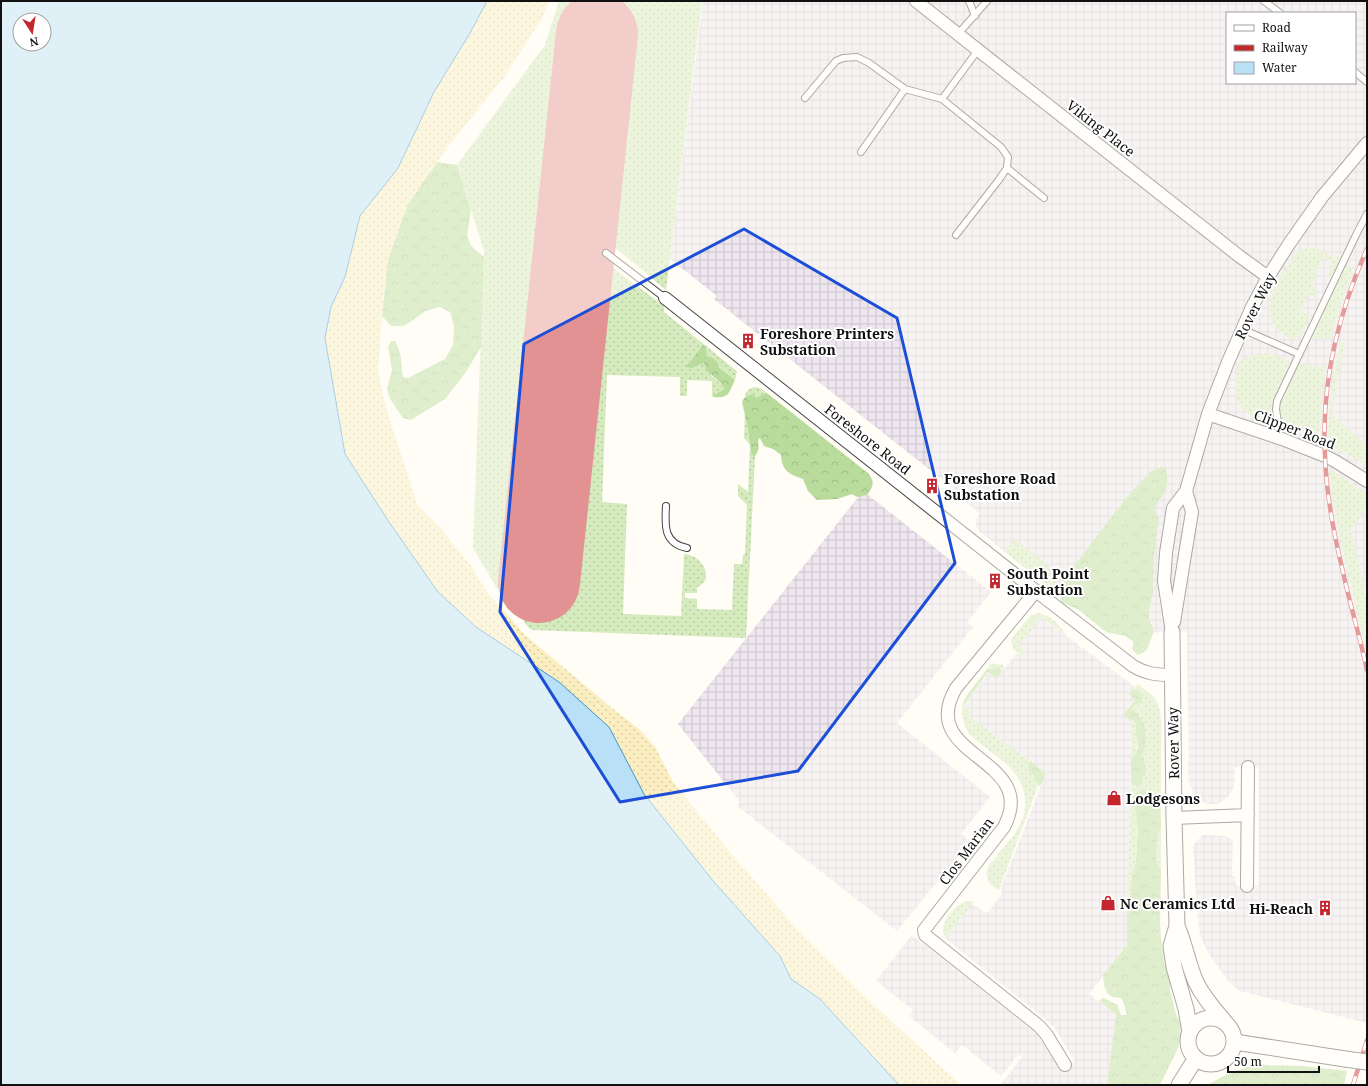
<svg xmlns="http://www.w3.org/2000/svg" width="1368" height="1086" font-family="'Noto Serif',serif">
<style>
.industrial{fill:url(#industrial-grid);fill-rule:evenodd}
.grass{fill:url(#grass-dots)}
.forest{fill:url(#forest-crowns)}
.sand{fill:url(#sand-dots)}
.water{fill:#b9e0f7;stroke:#3f96cf;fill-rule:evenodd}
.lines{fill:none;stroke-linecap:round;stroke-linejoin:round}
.runway{stroke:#e29292;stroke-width:82}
.service-casing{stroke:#444;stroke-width:8}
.minor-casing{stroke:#444;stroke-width:14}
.tertiary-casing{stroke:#444;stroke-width:17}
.service{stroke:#fff;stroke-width:6}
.minor{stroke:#fff;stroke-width:12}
.tertiary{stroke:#fff;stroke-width:15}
.rail-casing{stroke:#c4262e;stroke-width:4.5}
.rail{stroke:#fff;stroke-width:3;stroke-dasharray:9;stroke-linecap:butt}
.tertiary-bridge-casing{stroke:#444;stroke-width:17;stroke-linecap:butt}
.tertiary-bridge{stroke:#fff;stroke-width:15}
.marked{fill:none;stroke:#1d4ed8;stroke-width:3;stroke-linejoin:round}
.labels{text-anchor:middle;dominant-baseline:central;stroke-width:4;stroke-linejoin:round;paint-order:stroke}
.street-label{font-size:14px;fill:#111;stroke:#fff}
.poi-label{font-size:14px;font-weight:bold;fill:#111;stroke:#fff;text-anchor:start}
</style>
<defs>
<pattern id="industrial-grid" width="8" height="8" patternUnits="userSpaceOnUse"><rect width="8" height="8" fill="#eee6ef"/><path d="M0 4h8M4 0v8" fill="none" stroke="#cbc4cc"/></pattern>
<pattern id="grass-dots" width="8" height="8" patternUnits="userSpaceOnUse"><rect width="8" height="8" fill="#d5ebbd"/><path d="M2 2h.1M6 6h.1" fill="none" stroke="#b6c8a1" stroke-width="1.8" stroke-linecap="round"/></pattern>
<pattern id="forest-crowns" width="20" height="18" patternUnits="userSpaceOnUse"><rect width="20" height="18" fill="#b9dc9c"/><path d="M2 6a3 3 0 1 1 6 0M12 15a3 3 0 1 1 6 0" fill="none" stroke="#9ebc85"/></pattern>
<pattern id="sand-dots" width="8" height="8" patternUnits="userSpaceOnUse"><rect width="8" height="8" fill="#fbeec1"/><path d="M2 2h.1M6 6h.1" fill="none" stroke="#d6cba5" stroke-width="1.8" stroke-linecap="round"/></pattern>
</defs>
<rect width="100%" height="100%" fill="#fffdf5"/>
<path class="industrial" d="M703,1H1367V1023L1240,991L1229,982L1208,953L1200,935L1198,921L1193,846L1202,835L1225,836L1233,840L1232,876H1235L1236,886L1259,885V767H1235L1234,787L1228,797L1218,804H1208L1199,800L1194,794L1189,782L1188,768L1189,756L1187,631L1140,633L1064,591L1054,584L1061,576L1015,540L1005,552L979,531L976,525V519L980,513L961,499L963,496L724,307L714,299L717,296L670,259ZM1227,13H1355V83H1227Z
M863,491L991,592L967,622L973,627L897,723L990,797L961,834L970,841L897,931L737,806L740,802L678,724Z
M1041,617L1135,687L1129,694L1135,699L1123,715L1132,722L1127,945L1089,994L1116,1014L1107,1085H1004L1002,1083L1022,1057L1019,1054L1001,1076L962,1045L955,1053L909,1016L913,1010L876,981L912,935L1036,1033L1058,1067L1070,1064L1075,1062L1055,1028L1043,1017L945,938L972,904L987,913L1000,897L1002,892L1000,891L1046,773L968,715L964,706L989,672L997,678L1017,653L1020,655L1026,652L1019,646Z"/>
<path class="grass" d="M559,1H702L666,290L612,245L609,265L664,306V312L737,371L735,380L707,356L706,348L698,366L704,363L712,377L724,386V389L714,395V397H712V381L687,380V396H680V377L607,375L602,502L627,504L623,614L681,616L684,554C704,555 715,581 697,587V593H685V598L697,599V609L732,610L734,564H742L743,555L745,554L747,505L738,496V484L748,492L750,445L744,438L745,412L751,452L755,457L746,638L532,630L529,628L496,587L473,548L484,251L457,165L545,45Z
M1309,248H1316L1334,258L1339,255H1343L1331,278L1327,276L1331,269L1329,268L1332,262L1322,257L1320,262L1323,264L1321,266L1319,265L1316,270L1318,272L1312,286L1318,290L1314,298L1309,295L1301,311L1310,316C1307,322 1305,332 1300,336C1288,346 1273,326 1270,316C1269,313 1270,308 1270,304C1272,285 1287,267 1297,251Z
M1347,262L1353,272L1340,304L1330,340L1311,337L1325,307L1327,306Z
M1340,343H1346L1340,364L1332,414L1367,446V466L1358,460L1326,444L1327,437H1328C1329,405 1333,374 1340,343Z
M1265,353L1276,355L1291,362L1274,397L1273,409V423C1263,420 1250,417 1242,409C1233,398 1233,372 1241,361C1246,355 1258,354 1265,353Z
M1300,364L1320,367L1326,365L1323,386L1319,438L1285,427C1270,408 1289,383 1298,365Z
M755,387L760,388L767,393L762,394L757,398L752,394L745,397C746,391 749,388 755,387Z
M1328,468L1367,493V507L1351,530L1367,599V655L1339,533Z
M1015,539L1061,576L1055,584L1061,589L1060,596L1005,552Z
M1038,613C1052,615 1059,626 1067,636L1041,617L1019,646L1026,652L1020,655L1013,649L1011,639L1030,616Z
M991,663L1003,665L1004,669L1002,672L1001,669L991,670L988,668Z
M1138,684C1146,691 1156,696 1159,707C1163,720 1161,742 1161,756C1161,794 1161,832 1161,870L1156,862L1157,839L1161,826L1136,818L1138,828L1136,862L1132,874L1130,902L1127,909L1131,782L1134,785L1142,777L1146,763L1143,755L1146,743L1140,717L1132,709L1133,707L1137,706L1143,698V694L1136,690L1133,689Z
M963,703L965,704L964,706L971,711L968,715L1030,761L1028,766L1038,786L999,890C989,886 984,877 988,867C997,854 1010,842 1018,828C1031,807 1026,781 1007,765C995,754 981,745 969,734C964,724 960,714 963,703Z
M1128,719L1132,720C1138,729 1138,744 1136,754L1131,758L1132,723Z
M968,901L974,902L945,938C937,925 955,903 968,901Z"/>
<path class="forest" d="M437,162L457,165L471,211L467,236L471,246L484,257L481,347L466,372L445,399L411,420L403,418L390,399L387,389L392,370L388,347L391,341H395C402,352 401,364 403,377L408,378L445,359L453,345L454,325L450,312L440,307L426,311L404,326H391L382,316L388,259L408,204Z
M703,345L706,347L707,356C713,358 718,360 719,367L735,380C729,392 729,399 714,397V395L724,389V386L707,371L704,363L692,368L686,367Z
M767,393L869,474C875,483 873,487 867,495L857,497L852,494L837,499L817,500L808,491L803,479C789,474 782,471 781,455L773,449L764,446L760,438L758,440C759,447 759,452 754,457L751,452L747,424L742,402L745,397L752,394L757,398L762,394Z
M1165,466C1171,486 1165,492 1154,509L1159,519L1154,555L1153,594L1149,610V619L1154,631L1147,650L1138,655L1133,651L1132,648L1134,642L1125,636L1106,632L1079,610L1061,602L1060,593L1066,577L1075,565L1126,498L1151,471Z
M999,667L1002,672L997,678L988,672L965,704L963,703L967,695L988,668L991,670L993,668Z
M1133,689L1136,690L1143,694V698L1140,703L1133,707L1132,709L1140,717L1145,726L1146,743L1143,755L1147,770L1145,775L1142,777V783L1138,786L1134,785L1131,782V758L1136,754L1138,747L1135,723L1132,720L1128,719L1123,715L1135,700L1129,694Z
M1030,761L1046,773L1040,787L1033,779L1034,776L1029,771L1028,766Z
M1144,790L1148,791L1152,796L1160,809L1161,826L1157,839L1156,862L1161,870L1160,927L1164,963L1171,975L1170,991L1176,1014L1181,1025L1179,1046L1160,1085H1107L1116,1014L1099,1001L1102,998C1108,999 1111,1003 1117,1004L1121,1015H1127L1124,1004L1121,998L1112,997L1108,994L1104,986L1103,975L1127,945V909L1130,902L1132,874L1136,862L1138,828L1134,803V796L1138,791Z
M1256,1065L1302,1066L1347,1071L1344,1085H1208C1223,1075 1238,1069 1256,1065Z"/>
<path class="sand" d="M437,1H549L543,17L505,76L447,148L408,204L388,259L383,297L378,373L387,411L418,506L443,531L471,566L487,592L526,636L612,708L640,730L655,747L673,782L730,852L797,929L874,1005L961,1085H859L524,775L289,370Z"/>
<path class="water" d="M1,1H487L470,33L434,92L398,168L360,216L345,277L331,307L325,338L345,454L389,522L438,592L476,627L559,682L609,727L644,794L714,882L780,956L791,979L820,999L899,1085H1ZM20,20H44V44H20Z"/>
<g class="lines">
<path class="runway" d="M539,582L597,34"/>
<defs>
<path id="service" d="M969,1L975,16
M1264,1L1280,13
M958,34L987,1
M1355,72L1367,82
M805,98L836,61L843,58L857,57L869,63L905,89L942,99
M861,152L905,89
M1007,168L1044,198
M956,235L998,181L1007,168L1008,157L1001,147L942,99L978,50
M606,253L665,298
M1242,329L1299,354
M1278,423L1276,409L1277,401L1356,235L1367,214
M666,506C665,525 663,543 687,548"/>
<path id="minor" d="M916,1L1239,256L1268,277
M665,298L1036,591L1133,666C1146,674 1157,675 1173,675
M1208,414L1282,439L1325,456L1335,461L1367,481
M1036,591L956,688C915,758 1041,757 1004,827L924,930L925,935L1039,1026L1046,1034L1065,1065
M1174,622L1192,512L1186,491
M1172,632L1164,581L1166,553L1173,508L1186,491L1208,414L1228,362L1252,307L1268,277L1289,244L1322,197L1367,143
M1174,818L1248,815
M1247,886L1248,767"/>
<path id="tertiary" d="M1172,632L1174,818L1177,926L1171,946L1174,967L1186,1009L1190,1032
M1177,926C1185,944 1188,964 1196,982C1203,997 1214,1009 1225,1022
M1188 1041a23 23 0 1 1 46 0a23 23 0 1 1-46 0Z
M1235,1042L1345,1059
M1179,1085L1196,1058"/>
</defs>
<use href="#service" class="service-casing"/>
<use href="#minor" class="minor-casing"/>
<use href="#tertiary" class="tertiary-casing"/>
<use href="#service" class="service"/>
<use href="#minor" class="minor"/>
<use href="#tertiary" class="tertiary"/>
<defs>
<path id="rail" d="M1367,249C1338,314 1321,384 1325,455C1326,493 1334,535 1343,572C1350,605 1360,637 1367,670
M1353,1085L1367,1040"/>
</defs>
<use href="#rail" class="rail-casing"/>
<use href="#rail" class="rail"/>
<defs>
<path id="tertiary-bridge" d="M1345,1059L1367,1062"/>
</defs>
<use href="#tertiary-bridge" class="tertiary-bridge-casing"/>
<use href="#tertiary-bridge" class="tertiary-bridge"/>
</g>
<path d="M0 0H1368V1086H0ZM744,229L897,318L955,563L798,771L620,802L500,612L524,344Z" fill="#fffdf5" fill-opacity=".55" fill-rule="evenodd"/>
<path class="marked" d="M744,229L897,318L955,563L798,771L620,802L500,612L524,344Z"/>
<defs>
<symbol id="building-bare" viewBox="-9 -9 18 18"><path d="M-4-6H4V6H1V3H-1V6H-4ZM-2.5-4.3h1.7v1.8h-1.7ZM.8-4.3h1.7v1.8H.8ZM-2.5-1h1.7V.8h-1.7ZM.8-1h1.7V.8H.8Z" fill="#c4262e" stroke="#fff" stroke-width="2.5" paint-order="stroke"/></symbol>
<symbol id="shop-bare" viewBox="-9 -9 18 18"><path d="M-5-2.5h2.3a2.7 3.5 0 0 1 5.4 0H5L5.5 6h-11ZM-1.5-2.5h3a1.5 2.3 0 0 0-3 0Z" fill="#c4262e" stroke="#fff" stroke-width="2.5" paint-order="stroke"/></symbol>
</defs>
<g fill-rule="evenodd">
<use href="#building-bare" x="737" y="330" width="22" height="22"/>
<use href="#building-bare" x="921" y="475" width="22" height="22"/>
<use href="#building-bare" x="984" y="570" width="22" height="22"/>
<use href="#shop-bare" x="1103" y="787" width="22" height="22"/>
<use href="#shop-bare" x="1097" y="892" width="22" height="22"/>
<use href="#building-bare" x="1314" y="897" width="22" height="22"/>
</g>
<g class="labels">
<g class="street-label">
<text transform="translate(1101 128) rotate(38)">Viking Place</text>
<text transform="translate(1255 306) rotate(-63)">Rover Way</text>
<text transform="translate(1295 429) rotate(21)">Clipper Road</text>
<text transform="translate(868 439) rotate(38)">Foreshore Road</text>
<text transform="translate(1173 743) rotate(-91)">Rover Way</text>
<text transform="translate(966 851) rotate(-53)">Clos Marian</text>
</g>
<g class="poi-label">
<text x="760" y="333">Foreshore Printers<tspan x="760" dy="16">Substation</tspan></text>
<text x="944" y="478">Foreshore Road<tspan x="944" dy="16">Substation</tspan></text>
<text x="1007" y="573">South Point<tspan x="1007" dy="16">Substation</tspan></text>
<text x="1126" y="798">Lodgesons</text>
<text x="1120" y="903">Nc Ceramics Ltd</text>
<text x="1313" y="908" text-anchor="end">Hi-Reach</text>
</g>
</g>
<rect width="1368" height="1086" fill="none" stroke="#111111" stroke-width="4"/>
<rect x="1226" y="12" width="130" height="72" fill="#ffffff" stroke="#a0a0a0"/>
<rect x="1234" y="25" width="20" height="6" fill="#ffffff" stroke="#a0a0a0"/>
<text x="1262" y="32" font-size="12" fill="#111111">Road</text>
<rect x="1234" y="45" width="20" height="6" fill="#c4262e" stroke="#a0a0a0"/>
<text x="1262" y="52" font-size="12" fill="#111111">Railway</text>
<rect x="1234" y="62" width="20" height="12" fill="#b9e0f7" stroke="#a0a0a0"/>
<text x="1262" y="72" font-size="12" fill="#111111">Water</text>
<g transform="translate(32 32) rotate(168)"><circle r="19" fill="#ffffff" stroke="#a0a0a0"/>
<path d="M0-3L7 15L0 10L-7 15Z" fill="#c4262e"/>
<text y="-6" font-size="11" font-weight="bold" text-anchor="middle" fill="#111111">N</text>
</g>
<path d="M1228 1066v6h91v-6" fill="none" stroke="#111111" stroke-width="2"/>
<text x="1234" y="1066" font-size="12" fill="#111111" stroke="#ffffff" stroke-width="3" paint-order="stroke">50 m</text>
</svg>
